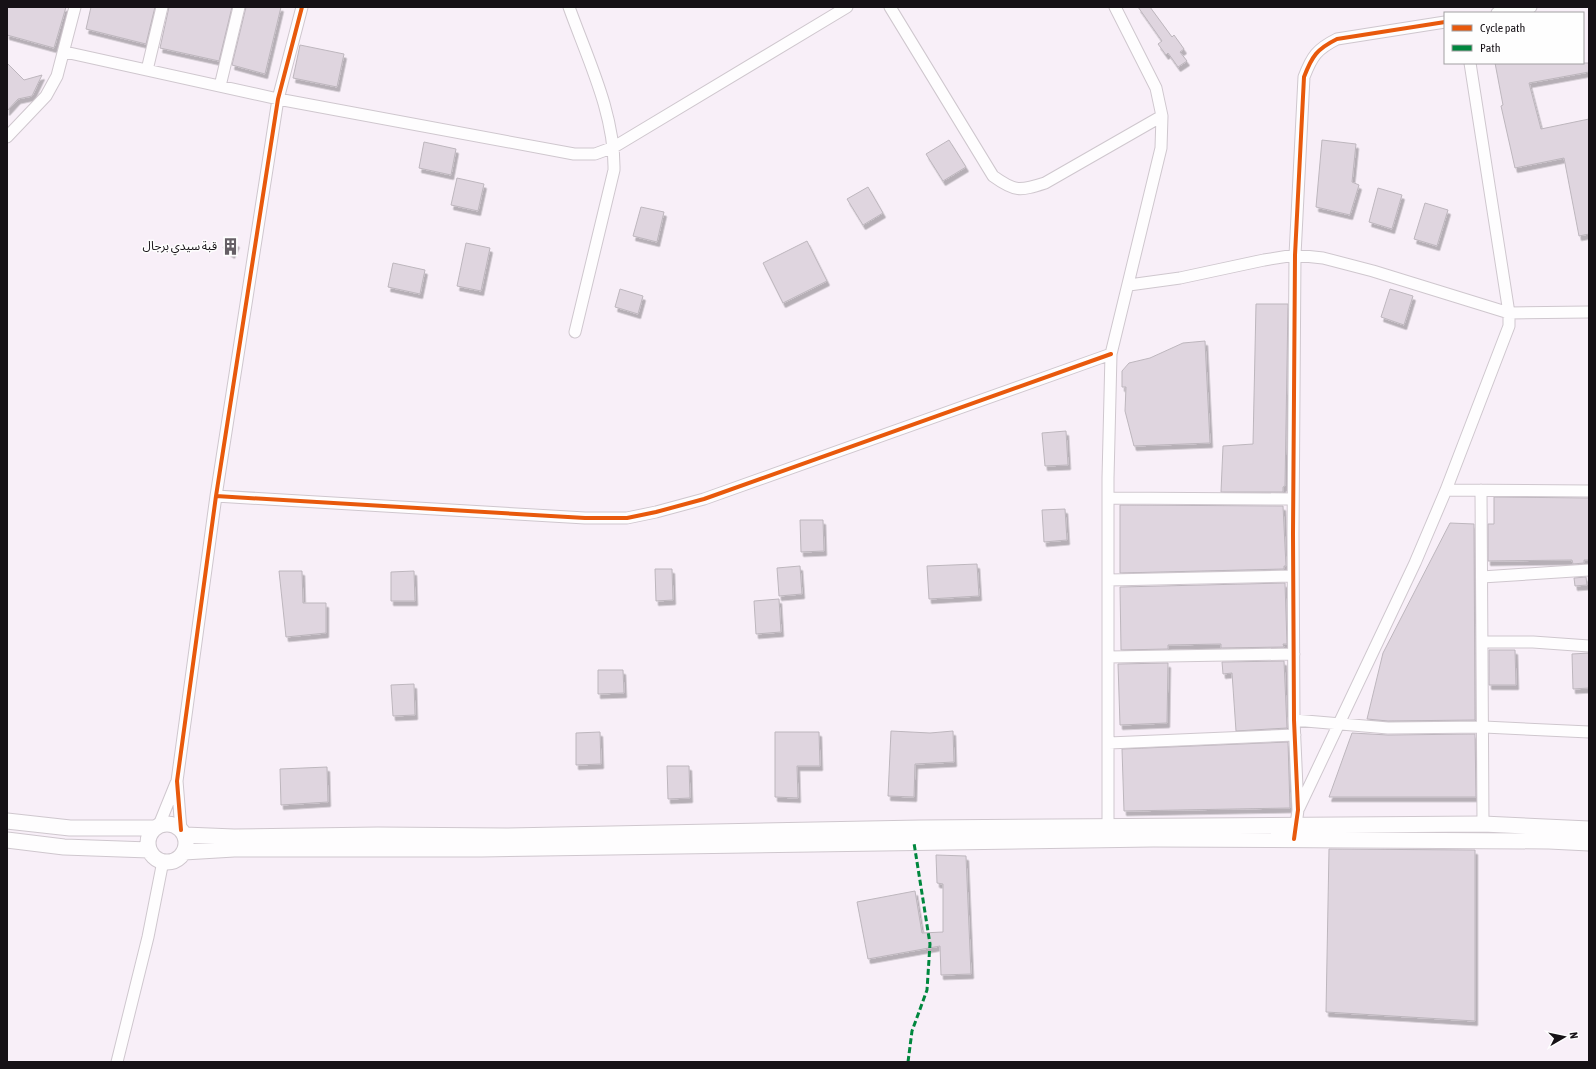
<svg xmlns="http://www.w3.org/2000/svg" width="1596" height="1069" font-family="'Asap Condensed','Noto Sans Arabic',sans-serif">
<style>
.building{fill:#dfd5df;stroke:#bdb6bd;filter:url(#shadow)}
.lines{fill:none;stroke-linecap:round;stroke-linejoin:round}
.minor-casing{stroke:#cfc7ce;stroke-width:13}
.secondary-casing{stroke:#cfc7ce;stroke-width:17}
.minor{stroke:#fefdfe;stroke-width:11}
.secondary{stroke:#fefdfe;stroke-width:15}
.quiet{stroke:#00873e;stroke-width:3;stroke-dasharray:6 3;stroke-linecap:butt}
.cycleway-casing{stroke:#fefefe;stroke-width:6}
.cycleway{stroke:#e8590c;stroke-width:4}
.labels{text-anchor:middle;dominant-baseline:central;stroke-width:3;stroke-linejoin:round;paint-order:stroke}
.poi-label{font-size:12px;fill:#161116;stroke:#fefefe;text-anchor:end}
</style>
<defs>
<filter id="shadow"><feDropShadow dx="2.5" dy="4.5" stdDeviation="0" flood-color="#0004"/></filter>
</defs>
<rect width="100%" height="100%" fill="#f8eff8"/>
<path class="building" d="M7,7H66L54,48L7,35Z
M91,7H155L146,44L86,29Z
M169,7H232L219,61L160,48Z
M246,7H281L265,74L232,65Z
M1138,7H1150L1172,37L1174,35L1184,49L1180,52L1187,61L1178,67L1168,53L1166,55L1158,44L1162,41Z
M300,45L344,54L337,87L293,78Z
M7,63L24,80L42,75L32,96L18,99L7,111Z
M1495,63H1589V72L1529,83L1541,129L1589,119V234L1579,236L1564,158L1515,168L1501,106L1503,105Z
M949,140L966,167L943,181L926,154Z
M1322,140L1356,144L1352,182L1359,185L1350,215L1316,207Z
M424,142L456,149L451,175L419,168Z
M457,178L484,184L478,211L451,205Z
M868,187L883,213L863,225L847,199Z
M1378,188L1402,195L1392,229L1369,222Z
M1425,203L1448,210L1437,246L1414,239Z
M641,207L664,212L657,242L633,236Z
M228,239L237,243L232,254L223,248Z
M807,241L827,281L783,303L763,263Z
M466,243L490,248L481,291L457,286Z
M393,263L425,270L420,294L388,287Z
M620,289L643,296L638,314L615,307Z
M1390,289L1413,296L1404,325L1381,317Z
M1256,304H1288L1285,486L1283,487V492H1221L1223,446L1253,444Z
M1205,341L1210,443L1134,446L1125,411L1126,387H1122V371L1129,363L1150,358L1183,343Z
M1066,431L1068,465L1045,466L1042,433Z
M1494,497L1589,498V560H1584V563L1573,564L1572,560L1488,561V524H1494Z
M1120,505L1283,506L1286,566H1284V569L1120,573Z
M1065,509L1067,540L1044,542L1042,510Z
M800,520H823L824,551L801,552Z
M1450,523L1474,524L1475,720L1388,721L1367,719L1383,653Z
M977,564L979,596L929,599L927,566Z
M800,566L802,594L779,596L777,568Z
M655,569H672L673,600L656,601Z
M279,571H302L303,603H326V633L286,637Z
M414,571L415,601H391V572Z
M1586,577L1587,585L1575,586L1574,578Z
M1285,583L1287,644H1283L1284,647L1221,648V644L1168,645V649L1121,650L1120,587Z
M779,599L781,632L756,634L754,601Z
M1489,650H1515L1516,685H1489Z
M1589,653V688L1573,689L1572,654Z
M1284,661L1287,728L1236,731L1232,673L1223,674L1222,662Z
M1168,663L1167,723L1120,725L1118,664Z
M598,670H623L624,693L598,694Z
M414,684L415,715L393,716L391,685Z
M891,731L930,733L953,731L954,762L915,764L914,797L888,796Z
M600,732L601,764L576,765V733Z
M775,732H819L820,766H797L798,798L775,797Z
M1352,733L1388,735L1475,734L1476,797H1329Z
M1288,742L1290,808L1124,811L1122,749Z
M667,766H689L690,798L668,799Z
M327,767L328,802L281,805L280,769Z
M1329,849L1475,850V1021L1326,1012Z
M936,855L966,856L971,974L941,975L940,946L868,959L857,902L915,891L922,933L943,932V884L937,883Z"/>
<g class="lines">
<defs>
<path id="minor" d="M569,7C588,60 615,114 614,170L575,332
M890,7L993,176C1015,192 1020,191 1045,183L1162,116
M1497,13L1531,7
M65,52L278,99L574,154H595L614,147L847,7
M147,70L162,7
M220,86L239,7
M7,137L46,96L57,76L75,7
M1129,285L1180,278L1264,260L1295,255L1323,258L1373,271L1509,313L1589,312
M1446,490L1589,491
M1481,490L1483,824
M216,496L585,518H627L656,512L704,499L1111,354
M1109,498L1293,499
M1482,577L1589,570
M1109,580L1293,576
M1483,642H1533L1589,646
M1109,657L1294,654
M1294,720L1388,728L1484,727L1589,732
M1109,743L1295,735
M1299,808L1415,563L1446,490L1509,326V313L1470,63
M159,825L176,783
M181,830L177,781L216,496L278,99L302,7
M1295,832L1298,810L1294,720L1293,534L1295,255L1304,77C1312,56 1317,49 1337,39L1445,22
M1108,834V478L1111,354L1161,148L1162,116L1156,88L1115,7
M117,1062L148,937L163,861"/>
<path id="secondary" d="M7,821L70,828H154
M148 843a19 19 0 1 1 38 0a19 19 0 1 1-38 0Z
M185,835L234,837L378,835L506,836L920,828L1483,824L1589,829
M7,840L64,847L149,850
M184,852L234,849H481L1153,839L1549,841L1589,843"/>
</defs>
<use href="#minor" class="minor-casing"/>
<use href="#secondary" class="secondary-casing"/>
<use href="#minor" class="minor"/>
<use href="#secondary" class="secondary"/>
<path class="quiet" d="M908,1062L912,1031L927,990L930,944L914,843"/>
<defs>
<path id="cycleway" d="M216,496L585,518H627L656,512L704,499L1111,354
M181,830L177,781L216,496L278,99L302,7
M1294,839L1298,810L1294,720L1293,534L1295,255L1304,77C1312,56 1317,49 1337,39L1445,22"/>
</defs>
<use href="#cycleway" class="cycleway-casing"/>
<use href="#cycleway" class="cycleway"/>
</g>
<defs>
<symbol id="building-bare" viewBox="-9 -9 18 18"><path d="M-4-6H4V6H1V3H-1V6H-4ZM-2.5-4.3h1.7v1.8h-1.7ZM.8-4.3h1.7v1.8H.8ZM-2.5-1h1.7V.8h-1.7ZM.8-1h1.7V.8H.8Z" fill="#655f65" stroke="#fefefe" stroke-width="2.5" paint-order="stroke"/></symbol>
</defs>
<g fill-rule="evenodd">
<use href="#building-bare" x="218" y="234" width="25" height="25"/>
</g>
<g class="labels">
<g class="poi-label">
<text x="217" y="246">قبة سيدي برجال</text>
</g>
</g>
<rect width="1596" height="1069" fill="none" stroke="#161116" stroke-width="16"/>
<rect x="1444" y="12" width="140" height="52" fill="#fefefe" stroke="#a19fa1"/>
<rect x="1452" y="25" width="20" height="6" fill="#e8590c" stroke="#a19fa1"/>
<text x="1480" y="32" font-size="12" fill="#161116">Cycle path</text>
<rect x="1452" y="45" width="20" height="6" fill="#00873e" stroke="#a19fa1"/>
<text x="1480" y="52" font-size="12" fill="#161116">Path</text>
<g transform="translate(1564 1037) rotate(81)" stroke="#fefefe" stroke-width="3" paint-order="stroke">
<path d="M0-3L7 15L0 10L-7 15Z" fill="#161116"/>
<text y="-6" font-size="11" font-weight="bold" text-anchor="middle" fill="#161116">N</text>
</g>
</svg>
